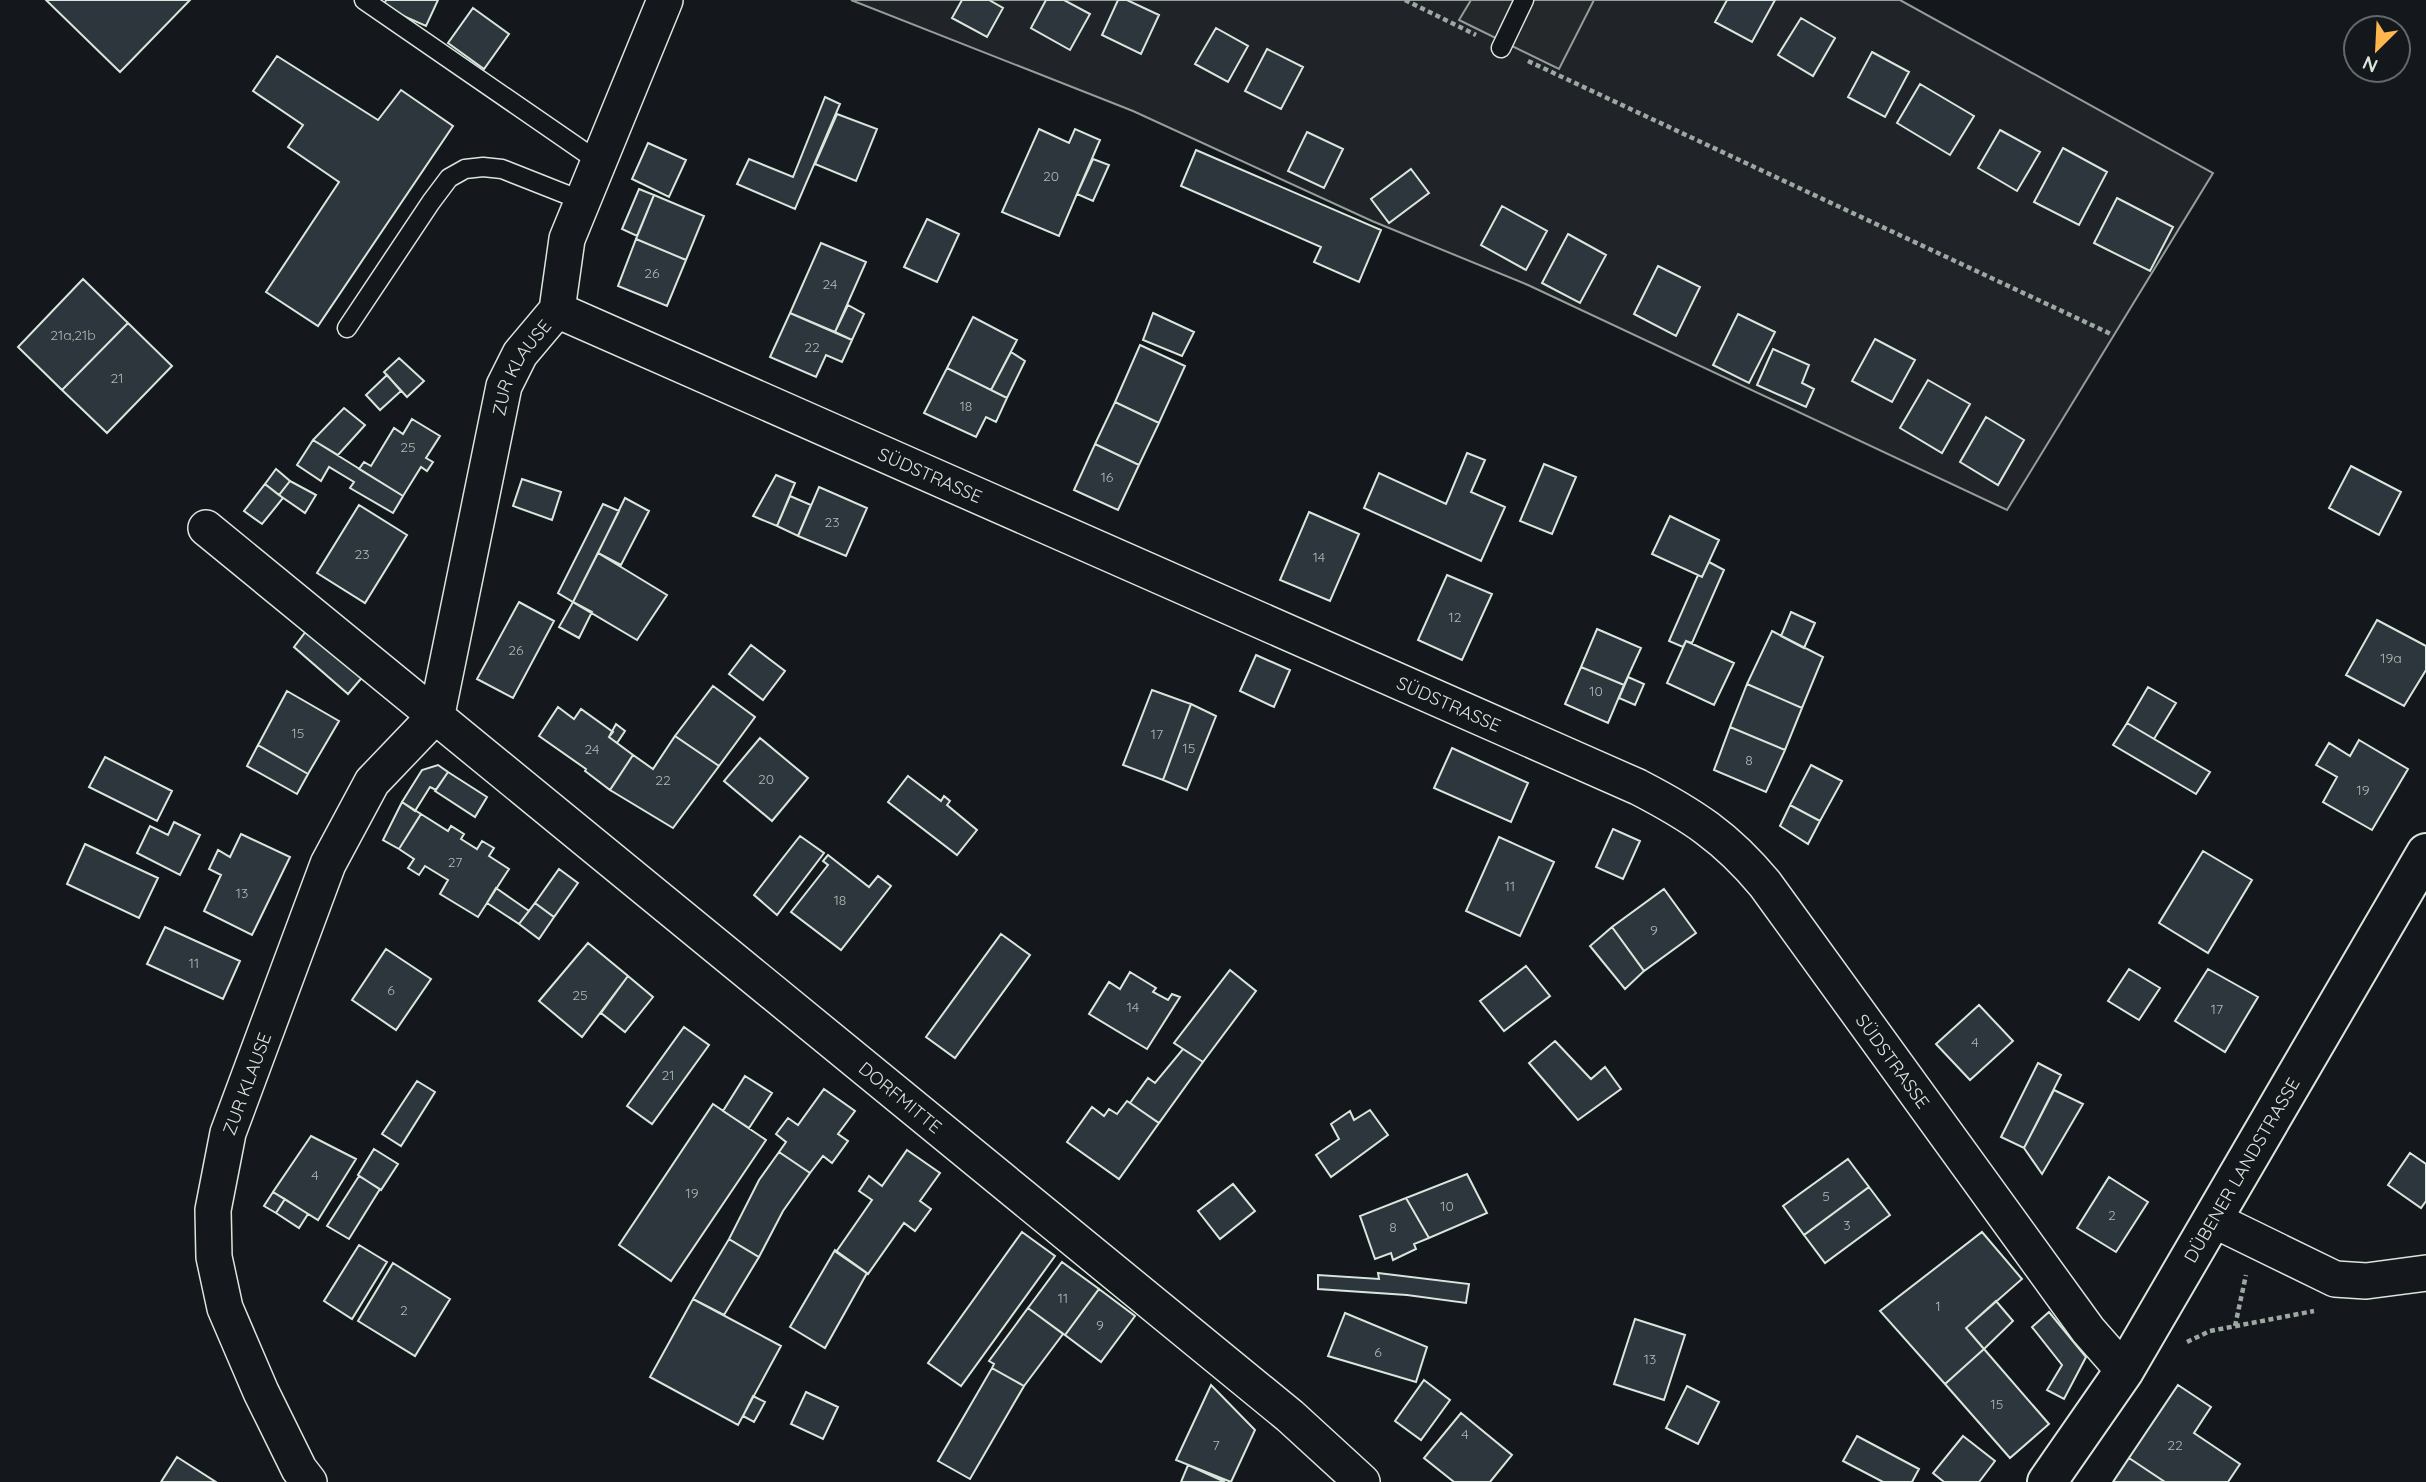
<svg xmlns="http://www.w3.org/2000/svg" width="2426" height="1482" font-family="Quicksand,sans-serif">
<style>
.green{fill:#202428;stroke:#939e99;stroke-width:2}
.parking{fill:#24282b;stroke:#939e99;stroke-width:2}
.building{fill:#2c363c;stroke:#d8e6dc;stroke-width:2}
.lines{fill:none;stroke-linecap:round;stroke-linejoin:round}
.lane-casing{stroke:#d8e6dc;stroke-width:21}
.street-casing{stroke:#d8e6dc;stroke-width:38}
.primary-casing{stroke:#d8e6dc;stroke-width:42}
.path{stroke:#9da8a2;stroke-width:4.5;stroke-dasharray:5 3.5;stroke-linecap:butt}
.lane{stroke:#14181c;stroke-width:18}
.street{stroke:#14181c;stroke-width:35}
.primary{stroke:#14181c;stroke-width:38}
.labels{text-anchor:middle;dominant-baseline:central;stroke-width:5;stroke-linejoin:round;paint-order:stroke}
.number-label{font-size:14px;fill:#adbab4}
.street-label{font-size:18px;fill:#d8e6dc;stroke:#14181c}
</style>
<rect width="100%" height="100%" fill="#14181c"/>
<path class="green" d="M851,0H1900L2213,173L2007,510L1528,285L1372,221L1133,111Z"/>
<path class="parking" d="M1471,0H1594L1559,69L1459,20Z"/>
<path class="building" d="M46,0H190L120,72Z
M386,0H438L426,26L383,7Z
M962,0H989L1003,8L987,37L952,18Z
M1046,0H1064L1090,14L1070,50L1031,28Z
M1118,0H1127L1159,15L1141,54L1102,35Z
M1727,0H1775L1752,42L1715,22Z
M473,8L509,34L484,69L448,43Z
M1801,18L1835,38L1813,76L1778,55Z
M1216,28L1248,46L1228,82L1195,64Z
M1267,49L1303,67L1281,109L1245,91Z
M1872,52L1909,72L1885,117L1848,97Z
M277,56L378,120L401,90L453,126L318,326L266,292L339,182L288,147L303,125L253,91Z
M1920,84L1974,116L1950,155L1897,123Z
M825,97L840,104L795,209L737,184L749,159L793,177Z
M837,114L877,129L856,181L815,164Z
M1039,129L1069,143L1075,129L1100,140L1059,236L1002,212Z
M2000,130L2040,152L2017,191L1978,168Z
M1307,132L1343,149L1324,188L1288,171Z
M648,143L686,160L669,197L632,179Z
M2063,148L2107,172L2079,225L2034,202Z
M1196,150L1381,230L1359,282L1314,262L1321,247L1181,186Z
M1093,159L1109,165L1093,201L1077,194Z
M1411,169L1429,193L1389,223L1371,199Z
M639,189L654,195L637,236L622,229Z
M654,195L704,216L686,260L636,239Z
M2117,198L2173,227L2150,271L2094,243Z
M1502,206L1547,231L1526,270L1481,245Z
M927,219L959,234L937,282L904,267Z
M1568,234L1606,255L1580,303L1542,283Z
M636,239L686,260L667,306L618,286Z
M821,243L866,262L835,332L790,313Z
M1658,266L1700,287L1676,336L1634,314Z
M83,279L128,323L62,390L18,347Z
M848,305L864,314L852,340L835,332Z
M790,313L852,340L842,362L826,355L816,377L770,357Z
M1153,313L1194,332L1182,356L1143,340Z
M1738,314L1775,332L1749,383L1713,365Z
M973,317L1017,340L991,390L947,368Z
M128,323L172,366L107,433L62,390Z
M1875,339L1915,360L1892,402L1852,381Z
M1140,345L1185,366L1159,423L1115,402Z
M1773,349L1809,365L1802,383L1814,389L1806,407L1757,385Z
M1011,352L1025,361L1007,398L991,390Z
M399,358L424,381L407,397L384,372Z
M947,368L1007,398L996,422L986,417L976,437L924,413Z
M387,375L401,391L380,410L366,395Z
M1928,380L1970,404L1942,453L1900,428Z
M1115,402L1159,423L1139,465L1095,444Z
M344,408L365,425L338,455L313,440Z
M1986,417L2024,440L1998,485L1960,462Z
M412,419L440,436L426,458L433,462L427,471L421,467L403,496L359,469L364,462L371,466L394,428L403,434Z
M313,440L403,496L393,513L350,488L354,482L329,467L321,481L297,465Z
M1095,444L1139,465L1118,510L1074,490Z
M1467,453L1485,460L1471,492L1505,507L1481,561L1364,508L1379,473L1446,504Z
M1544,464L1576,477L1552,534L1520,521Z
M2351,466L2401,492L2379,535L2329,508Z
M276,469L290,481L279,495L265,484Z
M776,475L795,483L777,526L753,516Z
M522,479L561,492L552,520L513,506Z
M290,481L316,495L305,513L279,495Z
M265,484L283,498L262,524L244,511Z
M819,487L867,508L846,556L798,536Z
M790,496L811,505L798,536L777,526Z
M625,498L649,511L621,565L598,553Z
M603,504L619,511L573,602L558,593Z
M359,505L407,535L365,603L317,573Z
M1309,512L1359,534L1330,601L1280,580Z
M1670,516L1719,540L1702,577L1652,554Z
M598,553L667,595L637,640L573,602Z
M1709,562L1724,570L1692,643L1686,641L1683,647L1669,641L1698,575L1702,577Z
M1447,575L1492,594L1462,660L1418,640Z
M519,602L554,621L513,698L477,679Z
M573,602L592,612L579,638L559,627Z
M1791,612L1815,623L1804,648L1781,636Z
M2377,620L2426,646V670L2404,706L2346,675Z
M310,626L365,674L348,694L294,647Z
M1597,629L1641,648L1624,685L1581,667Z
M1772,631L1823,657L1802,708L1747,684Z
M1686,641L1734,663L1714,705L1667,683Z
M751,645L785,671L763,700L729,674Z
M1256,655L1290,670L1274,707L1240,691Z
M1581,667L1624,685L1608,723L1565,704Z
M1628,677L1644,684L1635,705L1619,698Z
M1747,684L1802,708L1785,750L1730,727Z
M713,686L755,717L719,766L675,736Z
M2148,687L2176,703L2154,739L2127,723Z
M1152,690L1191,704L1163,780L1123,765Z
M287,691L339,721L308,774L258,745Z
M1191,704L1216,716L1187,790L1163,780Z
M558,707L574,719L581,709L613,732L609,737L633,755L610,790L585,771L586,769L539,736Z
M2127,723L2210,772L2196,794L2113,745Z
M616,724L625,731L617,743L609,737Z
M1730,727L1785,750L1766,792L1714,770Z
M675,736L719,766L673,828L610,790L633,755L653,769Z
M760,738L808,778L772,821L724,781Z
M2359,740L2408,769L2372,830L2323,802L2337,777L2316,765L2329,743L2350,756Z
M258,745L308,774L297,794L247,766Z
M1452,748L1528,783L1511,822L1434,788Z
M105,757L172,791L157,821L89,787Z
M438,765L448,772L436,790L430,787L415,811L402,802L422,770Z
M1811,765L1842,781L1820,821L1790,805Z
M448,772L487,797L475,817L435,791Z
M908,776L941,801L944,796L950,801L947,805L977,830L957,855L888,802Z
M402,802L421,814L399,849L383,840Z
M1790,805L1820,821L1808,844L1780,826Z
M421,814L448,831L451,826L464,834L461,839L477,849L482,841L494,848L489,856L509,869L478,917L440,894L448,880L425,866L419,875L408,868L414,859L399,849Z
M174,822L200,835L180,875L137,853L150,826L168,835Z
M1613,829L1640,841L1623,879L1596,867Z
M241,834L290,857L252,935L204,911L221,875L209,869L218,850L230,857Z
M800,836L824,853L777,915L754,895Z
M1499,837L1554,862L1520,936L1466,911Z
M85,844L158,878L139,918L67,884Z
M2203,851L2252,880L2208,953L2159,923Z
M828,855L869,887L878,876L891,886L841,950L791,912L828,865L823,861Z
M559,869L578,883L554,917L535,903Z
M496,888L529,911L519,924L487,903Z
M1664,889L1696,933L1644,971L1612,927Z
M535,903L554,917L539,939L519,924Z
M165,927L240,961L223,999L147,964Z
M1612,927L1644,971L1625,989L1590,946Z
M1001,934L1030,955L955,1058L926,1037Z
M588,943L628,976L582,1037L539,1001Z
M386,949L431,979L396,1030L352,1000Z
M1526,966L1550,996L1504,1031L1480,1001Z
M2129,969L2160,988L2139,1020L2108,1001Z
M2208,969L2258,997L2225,1052L2175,1021Z
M1230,970L1256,991L1203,1062L1174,1043Z
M1130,972L1156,988L1153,992L1168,1000L1172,994L1180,997L1147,1049L1089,1014L1109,982L1120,989Z
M628,976L653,997L625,1032L601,1013Z
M1979,1005L2013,1041L1970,1080L1936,1044Z
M684,1027L709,1045L652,1124L627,1106Z
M1555,1041L1591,1079L1605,1067L1621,1089L1578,1120L1529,1063Z
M1183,1049L1203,1062L1159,1123L1130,1103L1148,1078L1155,1083Z
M2038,1063L2061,1075L2024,1148L2001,1137Z
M745,1076L772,1093L749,1128L723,1111Z
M417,1081L435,1092L401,1146L382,1134Z
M824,1089L855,1111L838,1134L848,1141L832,1163L823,1156L810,1173L779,1152L786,1142L776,1134L788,1118L798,1125Z
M2054,1090L2083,1104L2042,1174L2024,1148Z
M1127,1101L1159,1123L1119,1179L1067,1142L1092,1107L1104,1116L1109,1109L1117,1114Z
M713,1104L766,1140L671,1281L619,1245Z
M1370,1110L1388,1135L1331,1177L1316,1155L1339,1139L1331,1124L1350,1111L1354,1120Z
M311,1136L356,1159L318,1220L273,1192Z
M374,1149L398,1164L381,1190L358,1175Z
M907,1150L940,1173L920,1201L931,1209L915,1231L904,1223L868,1274L836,1252L872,1200L859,1191L869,1176L882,1186Z
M779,1152L810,1173L783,1211L759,1257L729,1239L759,1180Z
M2410,1153L2426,1164V1201L2421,1208L2388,1185Z
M1848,1159L1869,1187L1804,1235L1783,1206Z
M1467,1174L1487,1213L1429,1238L1406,1198Z
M359,1176L380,1189L349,1239L327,1226Z
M2109,1177L2148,1202L2116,1252L2077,1228Z
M1233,1184L1255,1211L1220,1239L1198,1211Z
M1869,1187L1890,1215L1825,1263L1804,1235Z
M273,1192L285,1199L276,1213L264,1206Z
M1406,1198L1429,1238L1414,1244L1416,1249L1393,1260L1391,1253L1375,1259L1360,1216Z
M285,1199L308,1214L299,1228L276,1213Z
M1022,1232L1055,1256L961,1386L928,1363Z
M1982,1232L2022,1279L1966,1328L1984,1349L1945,1384L1880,1311Z
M729,1239L759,1257L724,1315L693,1299Z
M359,1245L387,1262L352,1319L324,1301Z
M835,1250L867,1273L825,1348L790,1327Z
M1062,1262L1099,1289L1065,1335L1028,1308Z
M393,1263L450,1299L415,1356L358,1321Z
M1378,1273L1469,1284L1466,1303L1407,1295L1318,1289V1275L1379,1279Z
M1099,1289L1135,1316L1101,1362L1065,1335Z
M693,1299L781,1346L738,1425L650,1377Z
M1996,1301L2013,1321L1984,1349L1966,1328Z
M1028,1308L1063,1334L1024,1386L992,1368L994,1364L989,1361Z
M2049,1312L2086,1357L2064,1399L2047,1390L2062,1365L2032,1327Z
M1345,1313L1427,1347L1416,1382L1328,1356Z
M1635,1319L1685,1335L1664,1400L1614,1384Z
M1984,1349L2049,1424L2010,1458L1945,1384Z
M992,1368L1024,1386L970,1479L938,1461Z
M1424,1380L1450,1400L1421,1440L1395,1421Z
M1211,1385L1255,1430L1231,1482L1176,1460Z
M2178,1385L2211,1407L2194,1433L2240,1464L2228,1482H2165L2129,1458Z
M1687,1386L1719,1402L1698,1444L1666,1428Z
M806,1392L838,1407L823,1439L791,1424Z
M753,1396L765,1402L754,1422L743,1416Z
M1461,1413L1512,1455L1490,1482H1454L1424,1458Z
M1857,1436L1919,1469L1912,1482H1883L1843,1461Z
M1963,1436L1995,1461L1979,1482H1944L1933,1473Z
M177,1457L216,1482H161Z
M2129,1458L2165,1482H2113Z
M1188,1465L1225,1482H1181Z"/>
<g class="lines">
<defs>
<path id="lane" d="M364,0L599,162
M1501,48L1524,0
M347,328L431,202L449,178L465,169L483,167L502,169L583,201"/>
<g id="street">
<path id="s1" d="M557,310L1638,787C1692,815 1726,837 1765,884L2088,1330L2124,1371"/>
<path id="s2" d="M206,528L1290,1416L1362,1482"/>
<path d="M2212,1219L2335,1279L2366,1281L2426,1273"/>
<path id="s3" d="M309,1482L299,1469L261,1392L225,1308L214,1257L213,1210L228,1133L328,864L372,782L437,714L504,386L520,354L557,310L567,239L665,0"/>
</g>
<g id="primary">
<path id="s4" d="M2047,1482L2124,1371L2426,853"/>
</g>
</defs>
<use href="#lane" class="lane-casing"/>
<use href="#street" class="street-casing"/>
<use href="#primary" class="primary-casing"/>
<path class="path" d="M1405,0L1476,35
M1528,61L2113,335
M2235,1326L2246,1275
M2187,1342L2210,1331L2314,1311"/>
<use href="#lane" class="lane"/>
<use href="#street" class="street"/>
<use href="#primary" class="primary"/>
</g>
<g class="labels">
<g class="number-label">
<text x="1051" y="176">20</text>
<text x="652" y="273">26</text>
<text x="830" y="284">24</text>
<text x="73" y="335">21a,21b</text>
<text x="812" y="347">22</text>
<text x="117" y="378">21</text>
<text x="966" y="406">18</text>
<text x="408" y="447">25</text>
<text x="1107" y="477">16</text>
<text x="832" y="522">23</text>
<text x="362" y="554">23</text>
<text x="1319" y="557">14</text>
<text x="1455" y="617">12</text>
<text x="516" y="650">26</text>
<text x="2391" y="658">19a</text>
<text x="1596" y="691">10</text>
<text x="298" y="733">15</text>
<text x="1157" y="734">17</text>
<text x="1189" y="748">15</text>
<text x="592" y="749">24</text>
<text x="1749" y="760">8</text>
<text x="766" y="779">20</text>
<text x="663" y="780">22</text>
<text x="2363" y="790">19</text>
<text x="455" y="862">27</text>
<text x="1510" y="886">11</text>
<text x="242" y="893">13</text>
<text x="840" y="900">18</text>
<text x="1654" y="930">9</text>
<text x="194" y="963">11</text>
<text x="391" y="990">6</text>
<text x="580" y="995">25</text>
<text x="1133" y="1007">14</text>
<text x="2217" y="1009">17</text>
<text x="1975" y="1042">4</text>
<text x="668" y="1075">21</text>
<text x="315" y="1175">4</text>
<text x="692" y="1193">19</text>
<text x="1826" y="1196">5</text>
<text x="1447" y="1206">10</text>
<text x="2112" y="1215">2</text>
<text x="1847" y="1225">3</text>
<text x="1393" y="1227">8</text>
<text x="1063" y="1298">11</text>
<text x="1938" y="1306">1</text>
<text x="404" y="1310">2</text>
<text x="1100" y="1325">9</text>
<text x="1378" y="1352">6</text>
<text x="1650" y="1359">13</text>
<text x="1997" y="1404">15</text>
<text x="1465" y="1434">4</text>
<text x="1216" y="1445">7</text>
<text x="2175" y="1445">22</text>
</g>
<g class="street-label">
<text stroke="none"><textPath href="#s3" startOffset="1204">ZUR KLAUSE</textPath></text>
<text stroke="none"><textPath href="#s1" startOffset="408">SÜDSTRASSE</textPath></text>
<text stroke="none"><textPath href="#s1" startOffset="975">SÜDSTRASSE</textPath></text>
<text stroke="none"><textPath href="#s1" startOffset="1561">SÜDSTRASSE</textPath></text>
<text stroke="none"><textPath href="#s3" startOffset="424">ZUR KLAUSE</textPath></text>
<text stroke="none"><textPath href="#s2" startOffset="898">DORFMITTE</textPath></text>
<text stroke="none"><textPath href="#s4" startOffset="368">DÜBENER LANDSTRASSE</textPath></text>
</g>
</g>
<g transform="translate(2377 49) rotate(204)"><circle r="33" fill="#14181c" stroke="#626a69" stroke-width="2"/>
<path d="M0-5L12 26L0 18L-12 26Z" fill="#ffb74d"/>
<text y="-10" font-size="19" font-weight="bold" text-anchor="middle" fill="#d8e6dc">N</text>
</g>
</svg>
